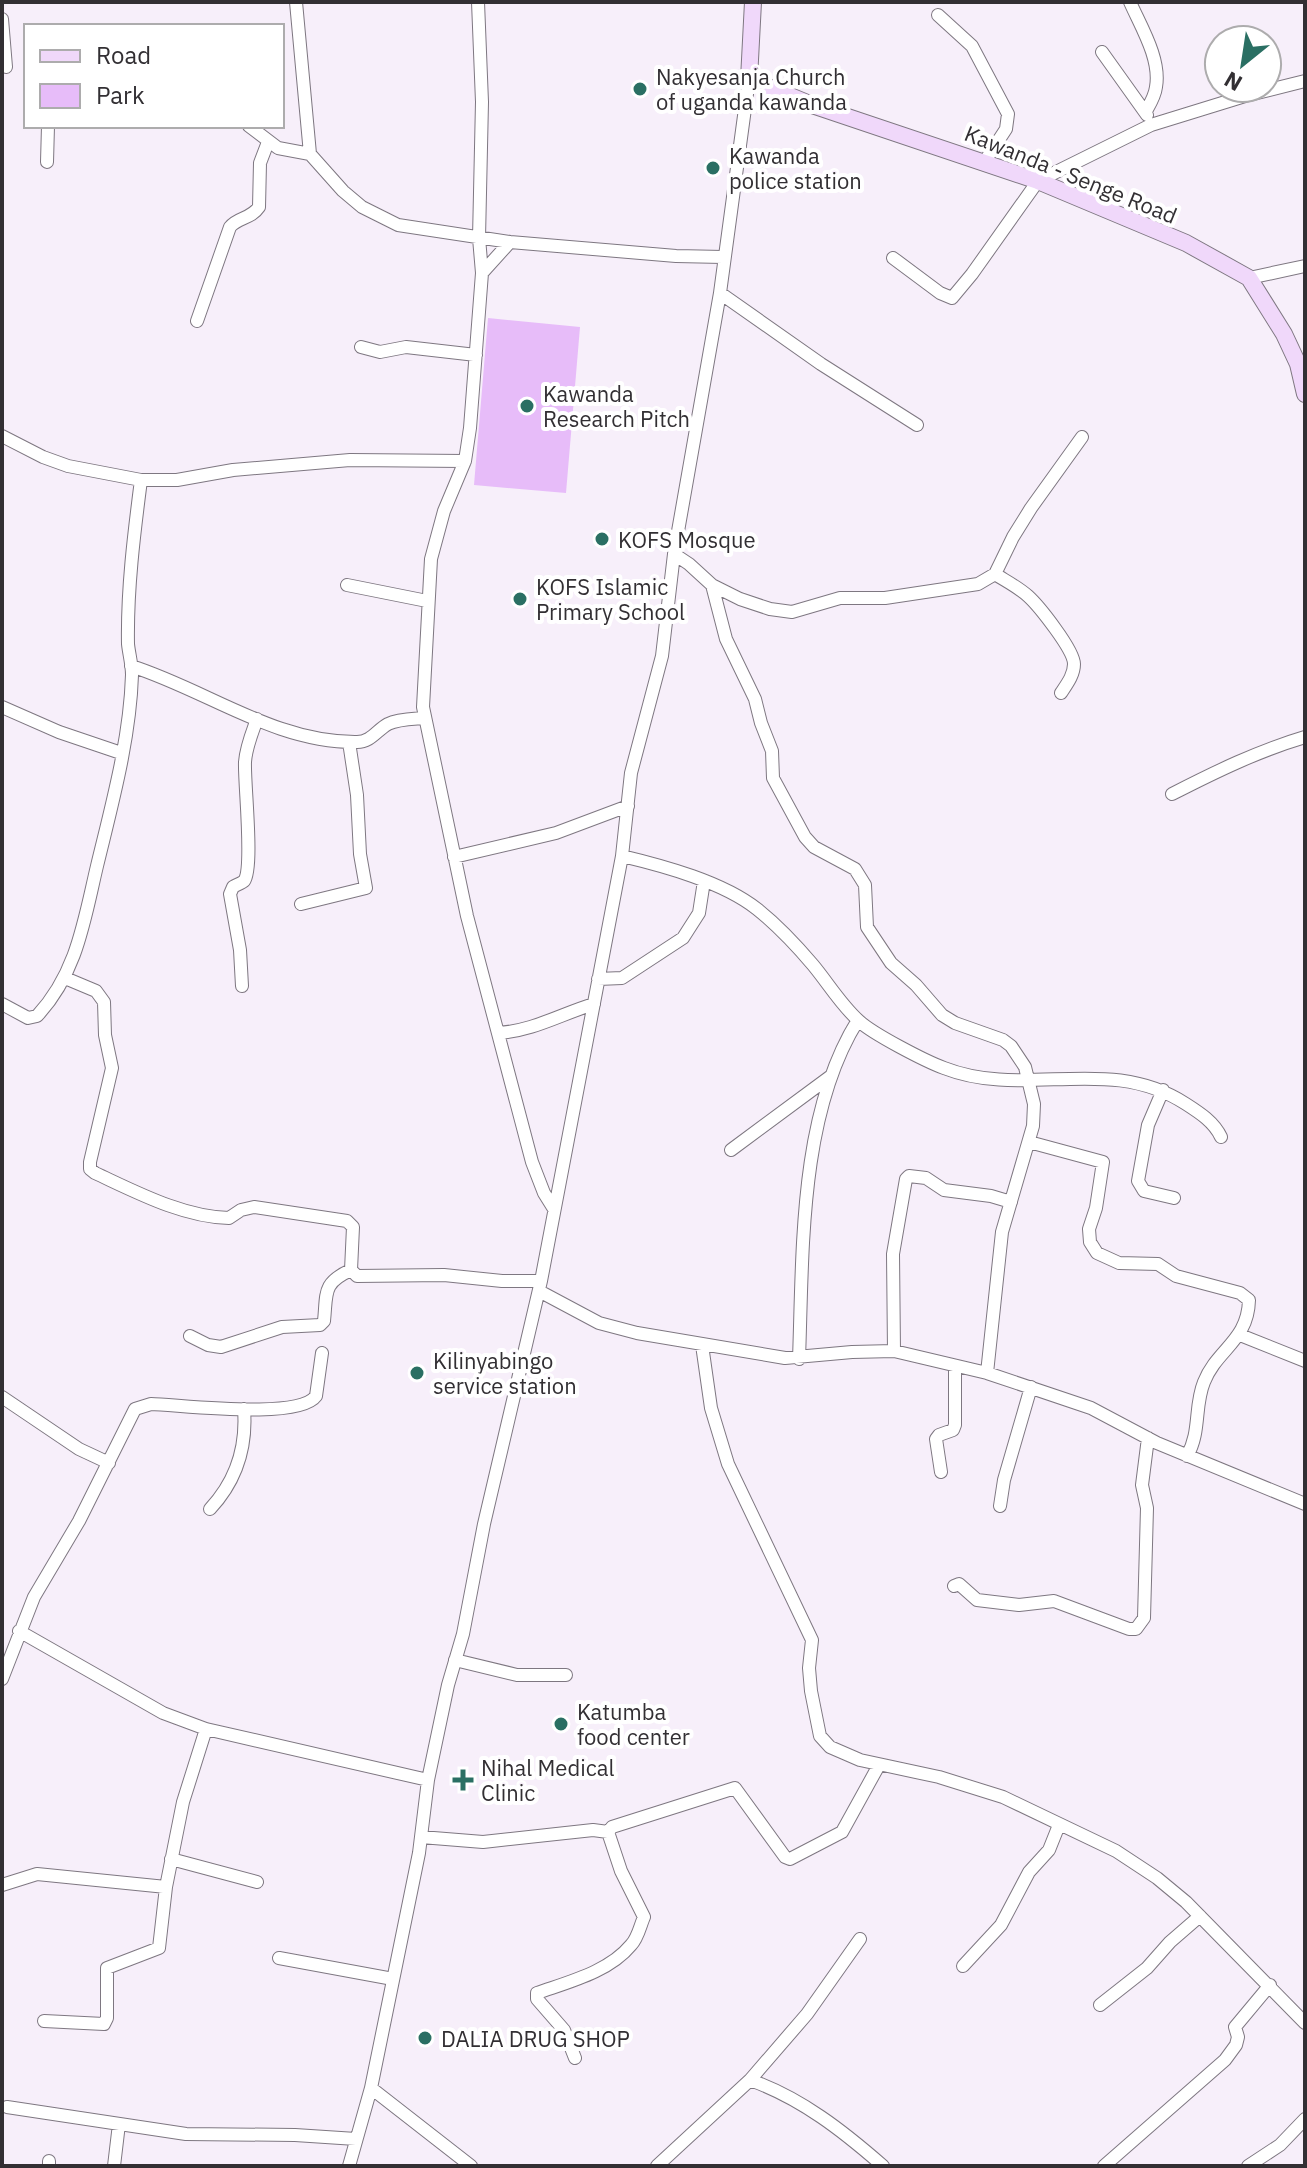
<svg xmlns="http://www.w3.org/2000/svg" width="1307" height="2168" font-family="'IBM Plex Sans',sans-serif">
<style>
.green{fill:#e7bcf9}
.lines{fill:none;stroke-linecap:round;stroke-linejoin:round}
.street-casing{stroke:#7e7781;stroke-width:14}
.secondary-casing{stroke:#7e7781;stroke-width:18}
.street{stroke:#fff;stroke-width:12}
.secondary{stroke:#f0d8fa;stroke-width:16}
.poi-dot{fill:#2a6f63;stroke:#fff;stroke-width:3}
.labels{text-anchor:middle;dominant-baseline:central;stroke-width:8;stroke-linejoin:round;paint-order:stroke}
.poi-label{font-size:22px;fill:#322f33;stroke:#fff;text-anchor:start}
.street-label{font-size:22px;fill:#322f33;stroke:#fff}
</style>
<rect width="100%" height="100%" fill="#f7effa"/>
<path class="green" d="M488,318L580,327L566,493L474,485Z"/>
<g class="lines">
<defs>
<path id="street" d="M296,2L310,154L343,191L362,207L398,225L510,242L676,256L723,257
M478,2L482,102L479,238L482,273L470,428L465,461L444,511L431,559L423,707L467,916L532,1162L544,1193L554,1209
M1130,2C1141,27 1161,59 1156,87C1155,96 1150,104 1146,111
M938,15L972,46L1008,114L1006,129L985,161
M2,19L6,67
M1102,52L1147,115
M249,126L278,148L310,154
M47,162L48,126
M893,258L940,293L952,298L972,274L1038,181L1151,125L1245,96L1305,81
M482,273L510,242
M1249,278L1305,266
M720,293L821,364L917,425
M197,321L230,227C238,217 251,219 259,207L260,163L268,142
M361,347L380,352L406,347L476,355
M2,436L43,457L68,466L141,480H177L233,470L350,460L465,461
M674,554L689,564L712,585L740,599L770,609L792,612L840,598H885L978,584L995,574L1013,537L1031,508L1082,437
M995,574C1006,581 1018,587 1028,596C1039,606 1074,650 1074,664C1074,675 1067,684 1061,693
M347,585L427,601
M712,585L726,639L755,699L761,723L772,751L773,778L805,837L814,847L855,869L865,885L867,927L891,963L916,985L942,1015L955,1023L1003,1040L1011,1046L1025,1067L1034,1104L1033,1126L1002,1232L987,1373
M131,666C207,690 275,743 357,742C371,742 377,730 388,724C398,719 413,719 424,718
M2,707L59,732L121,753
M1172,794C1215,772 1258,751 1305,737
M622,856C664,866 723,882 757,909C777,925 796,945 813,965C828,983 841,1005 859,1021C873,1034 925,1061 944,1068C1026,1100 1108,1053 1186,1104C1200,1113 1214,1122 1221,1137
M454,857L556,833L628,806
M301,904L366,888L360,854L357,795L349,742
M65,978L96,991L104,1002L105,1035L112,1068L90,1162V1169L95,1173C136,1192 183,1217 229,1218L241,1210L254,1207L347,1221L353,1227L351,1270L357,1276L444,1275L502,1281H541
M598,979L622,978L683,938L699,913L704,881
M242,986L240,950L230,894L233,887C234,886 242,883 244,881C254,868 244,783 245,762C246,747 252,733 257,719
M2,1004L28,1018L37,1016C77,973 84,921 97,866C112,804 130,739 132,675C132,664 129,654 128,644C127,590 134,534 141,480
M498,1033C533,1031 561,1014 594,1004
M1163,1090L1148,1125L1138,1181L1144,1191L1174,1198
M1029,1142L1103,1162L1096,1208L1089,1229L1090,1242L1097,1253L1119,1263L1158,1264L1176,1276L1240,1293L1249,1300C1248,1341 1217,1349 1204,1382C1194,1406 1201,1432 1187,1456
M731,1150L831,1076
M539,1291L599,1323L637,1333L785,1358L852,1352L894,1351L987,1373L1091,1408L1157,1443L1305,1504
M1240,1335L1305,1361
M190,1336L208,1345L221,1347L282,1327L320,1325L324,1321C327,1293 322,1283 351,1270
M702,1345L711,1408L728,1464L812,1640L809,1668L811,1691L820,1736L830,1747L860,1760L939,1777L1003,1797L1116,1851L1157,1878L1186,1902L1305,2023
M894,1351L893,1254L906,1179L909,1176L926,1178L944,1190L991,1196L1011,1202
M799,1359C803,1250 799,1114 858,1020
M2,1397L79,1449L109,1463
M941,1472L936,1439L939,1435L953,1430L955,1425V1366
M1000,1506L1004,1480L1031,1387
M210,1509C237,1480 247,1447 244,1409
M954,1586L959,1584L977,1600L1019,1605L1054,1601L1129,1629H1136L1144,1618L1147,1508L1142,1485L1148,1438
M19,1631L163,1713L206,1729L428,1780
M455,1660L517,1675H566
M2,1679L34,1597L79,1521L135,1409L151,1404C183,1405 299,1420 316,1396L322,1353
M421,1837L483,1842L593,1830L608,1832L612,1827L735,1788L785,1857L790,1859L842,1832L879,1765
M171,1859L257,1882
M2,1885L37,1874L166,1887
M279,1958L393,1979
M963,1966L1001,1925L1029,1872L1049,1850L1059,1825
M1100,2005L1147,1968L1170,1942L1200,1916
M44,2021L104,2024L107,2018V1968L159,1948L166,1887L183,1802L206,1729
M575,2058L564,2030L537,1999V1993C568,1982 609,1972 631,1945C638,1938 640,1926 644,1917L621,1871L608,1832
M750,2080L807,2014L860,1939
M371,2088L471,2166
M7,2107L186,2134L295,2135L356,2139
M49,2166V2161
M114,2166L119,2124
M349,2166L371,2088L419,1853L428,1780L448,1685L463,1634L484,1524L541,1281L622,856L631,773L662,656L674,554L720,293L749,79
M657,2166L750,2080C801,2098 843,2131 883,2166
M1104,2166L1225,2060L1236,2045L1238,2037L1235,2027L1270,1985
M1248,2166L1280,2145L1305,2119"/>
<path id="secondary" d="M753,2L749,79L812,105L1038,181L1186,243L1249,278L1284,334L1298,364L1305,394"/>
</defs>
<use href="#street" class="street-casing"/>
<use href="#secondary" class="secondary-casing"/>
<use href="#street" class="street"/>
<use href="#secondary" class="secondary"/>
</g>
<g class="poi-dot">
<circle cx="640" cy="89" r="8"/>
<circle cx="713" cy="168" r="8"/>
<circle cx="527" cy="406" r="8"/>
<circle cx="602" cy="539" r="8"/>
<circle cx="520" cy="599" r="8"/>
<circle cx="417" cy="1373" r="8"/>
<circle cx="561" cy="1724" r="8"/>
<path d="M459 1768h8v8h8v8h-8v8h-8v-8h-8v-8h8z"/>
<circle cx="425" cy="2038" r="8"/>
</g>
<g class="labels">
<g class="poi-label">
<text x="656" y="76">Nakyesanja Church<tspan x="656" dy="25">of uganda kawanda</tspan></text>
<text x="729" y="155">Kawanda<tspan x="729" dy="25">police station</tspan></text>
<text x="543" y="393">Kawanda<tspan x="543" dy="25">Research Pitch</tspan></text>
<text x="618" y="539">KOFS Mosque</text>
<text x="536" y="586">KOFS Islamic<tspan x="536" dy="25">Primary School</tspan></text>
<text x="433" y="1360">Kilinyabingo<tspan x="433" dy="25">service station</tspan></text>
<text x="577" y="1711">Katumba<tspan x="577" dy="25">food center</tspan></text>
<text x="481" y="1767">Nihal Medical<tspan x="481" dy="25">Clinic</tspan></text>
<text x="441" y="2038">DALIA DRUG SHOP</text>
</g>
<g class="street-label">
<text transform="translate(1071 174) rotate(22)">Kawanda - Senge Road</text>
</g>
</g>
<rect width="1307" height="2168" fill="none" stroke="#322f33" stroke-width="8"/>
<rect x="24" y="24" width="260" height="104" fill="#ffffff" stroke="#adacad" stroke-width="2"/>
<rect x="40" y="50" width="40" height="12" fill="#f0d8fa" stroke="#adacad" stroke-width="2"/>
<text x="96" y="64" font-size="24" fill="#322f33">Road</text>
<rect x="40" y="84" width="40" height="24" fill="#e7bcf9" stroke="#adacad" stroke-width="2"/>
<text x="96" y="104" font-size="24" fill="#322f33">Park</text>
<g transform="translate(1243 64) rotate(210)"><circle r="38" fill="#ffffff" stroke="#adacad" stroke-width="2"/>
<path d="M0-6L14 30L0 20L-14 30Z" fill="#2a6f63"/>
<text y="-12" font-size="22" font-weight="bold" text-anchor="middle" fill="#322f33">N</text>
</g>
</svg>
